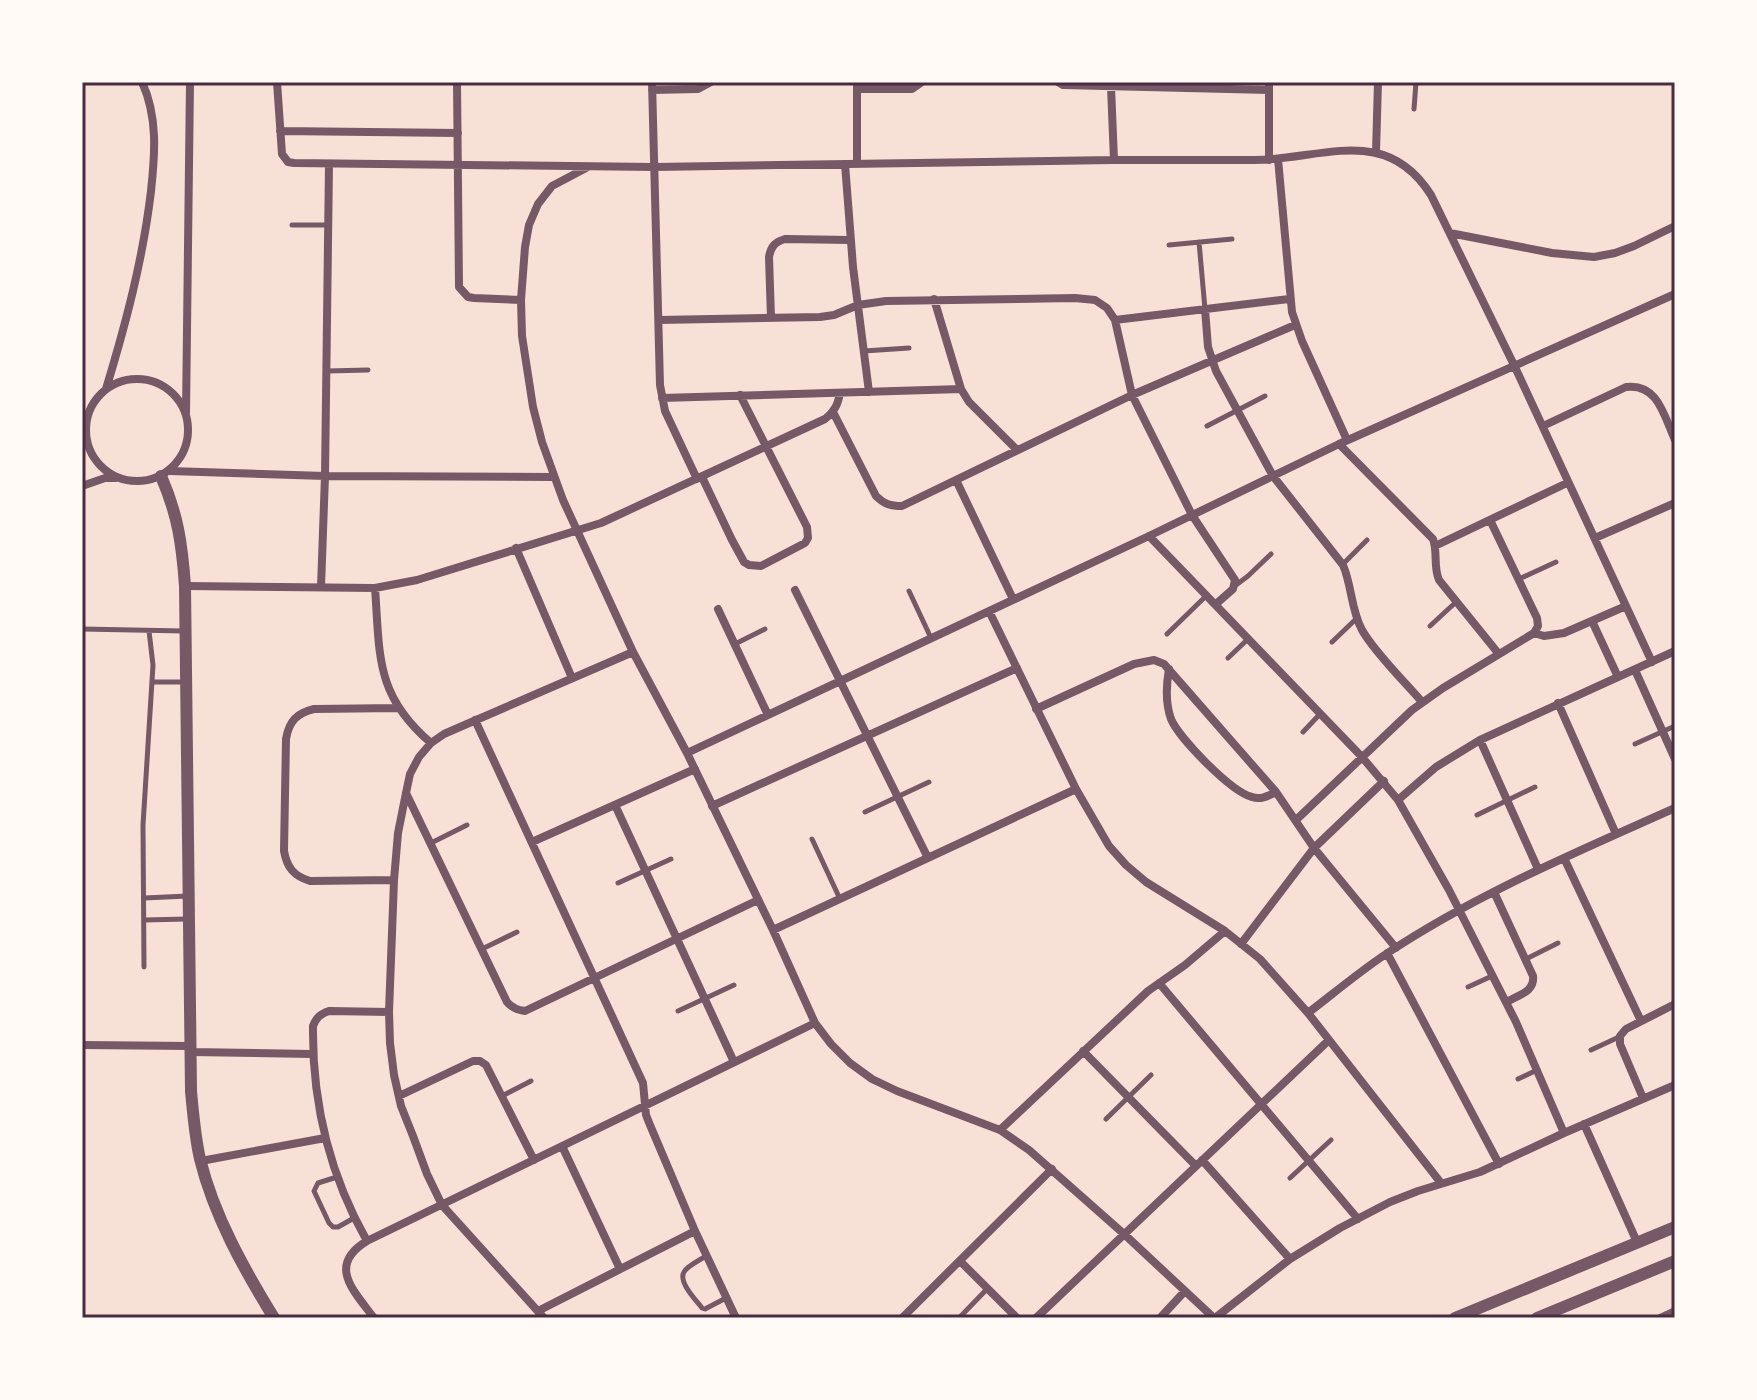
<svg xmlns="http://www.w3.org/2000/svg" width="1757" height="1400" font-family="'Libre Baskerville',serif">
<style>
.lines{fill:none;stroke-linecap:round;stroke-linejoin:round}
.service{stroke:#755966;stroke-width:5}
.minor{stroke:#755966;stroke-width:8}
.tertiary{stroke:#755966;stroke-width:12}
.neatline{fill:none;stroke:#4a2c40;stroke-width:3}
</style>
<rect width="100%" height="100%" fill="#f7e1d7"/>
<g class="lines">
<path class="service" d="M1414,109L1416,82
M292,225H329
M1199,242L1205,309
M1169,245L1232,239
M864,351L909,348
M327,371L368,370
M1207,426L1265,396
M1343,564L1367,540
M1675,574V573
M1519,579L1556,562
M1236,585L1248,576L1271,554
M909,591L931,638
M1430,626L1456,602
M82,629L184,631
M1167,634L1206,596
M1332,642L1357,618
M735,644L765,629
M1228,658L1248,639
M152,682H185
M1303,732L1320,714
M1635,744L1675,726
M865,812L929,782
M1477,815L1535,787
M812,839L840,899
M431,843L467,825
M618,883L671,859
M144,898L188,896
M144,920L187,919
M482,949L517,932
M1526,959L1558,943
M144,967L143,825L153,665L149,631
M1468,987L1492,976
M678,1011L734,985
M1591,1050L1619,1037
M1518,1079L1537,1070
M502,1096L531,1081
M1106,1119L1151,1075
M337,1177L318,1183L314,1191L329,1223L333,1227H338L354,1218
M1290,1178L1331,1140
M706,1256C700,1260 687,1266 684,1272C678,1282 696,1300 702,1308L705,1309L726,1298
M959,1318L987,1289"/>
<path class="minor" d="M277,82L282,154L288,162L294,163L655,167L1114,160H1255C1323,159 1386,124 1431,195L1514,365L1652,662
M457,82L459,287L468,297L474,298L521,300
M652,82L660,385L665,411L697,479
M857,82V164
M1058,82L1063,85L1269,90
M1269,82V160
M1111,87L1114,160
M857,89H912L922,82
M652,90L698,89L711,82
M280,131L458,133
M1376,152L1378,82
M1278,159L1292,312L1302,341L1347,440
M845,164L853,267L869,392
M588,167L552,186L538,204L529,225L525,247L521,300L522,336L533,407L542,442L563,500L633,652L687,753L773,930L815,1023L831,1044L850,1063L872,1079L897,1091L1000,1130L1029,1150L1124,1234L1214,1318
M1450,233L1552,253L1594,257L1615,253L1634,246L1675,226
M934,299L961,389L969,402L1017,450
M1205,309L1208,347L1216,371L1273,476L1343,565C1352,586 1351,610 1362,630C1375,653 1405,682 1422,702
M771,318L769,257C771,246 775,242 785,239L851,240
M659,320L820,317L834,315L858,305L886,301L1075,298L1095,300L1107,308L1115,320L1132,395L1192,515L1235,580L1233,589L1216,604
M1115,320L1289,299
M86 430a51 51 0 1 1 102 0a51 51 0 1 1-102 0Z
M106,389C126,323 143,259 151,191C155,154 158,117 142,82
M662,398L961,389
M833,412L876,496C884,504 890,506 902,506L1132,395L1295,325
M186,413L190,82
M1543,426L1626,387C1658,383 1664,416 1675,440
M1339,444L1433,539C1438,553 1433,566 1439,580L1498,653
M170,471L325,476L554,477
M702,477L732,540L744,562L749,565L761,566L805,543L808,538L807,527L740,395
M956,480L1013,599
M82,486L105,478H116
M1149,536L1362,757L1398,800L1449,890L1516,1022L1564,1133
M1595,538L1675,503
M1435,546L1567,483
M516,548L572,678
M185,586L375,588L417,580L601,523L825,419C835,411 838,404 840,393
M321,587L325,476L329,164
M375,588C380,656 375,695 431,743
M795,590L928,858
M718,609L767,713
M989,611L1076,789L1109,846L1126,865L1146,882L1225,931L1260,959L1308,1013L1441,1183
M1592,621L1618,677
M1534,633L1544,636L1564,633L1626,606
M1169,669C1166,686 1165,702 1171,719C1179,738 1231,792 1252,797C1261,800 1268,796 1276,792
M1635,670L1675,759
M1558,703L1616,834
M1036,709L1134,664L1154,660L1164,664L1276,792L1314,848L1396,948
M475,720L643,1083L646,1115L650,1125L695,1231L736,1318
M1480,740L1538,869
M687,753L1149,536L1339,444L1675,294
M406,793L507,1002C512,1008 517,1010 525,1011L758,900
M1398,800L1436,767L1480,740L1675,651
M615,805L734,1062
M712,806L1017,668
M1296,820L1412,710L1443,688L1534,633L1538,626L1537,618L1490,520
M532,842L695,769
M1564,858L1641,1021
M394,880L310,881C294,876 287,868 284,851L286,739C289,721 297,713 314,709L398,708
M1494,892L1533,976C1535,992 1518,995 1507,1002
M773,930L1076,789
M1241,944L1314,848L1384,781
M1387,953L1499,1164
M1159,983L1358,1219
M1308,1013C1334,993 1359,972 1386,954C1476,894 1577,852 1675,808
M82,1045L190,1046
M1083,1051L1196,1166
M190,1052L312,1054
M399,1096L473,1061H480L486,1065L534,1160
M1643,1098L1620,1044V1036L1626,1029L1675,1004
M1584,1124L1637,1242
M1000,1130L1148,991L1185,965L1225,931
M562,1146L620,1269
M1202,1160L1290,1259
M201,1161L325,1138
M367,1241C329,1174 312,1102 313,1026C316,1018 320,1014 329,1011L389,1012
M960,1261L1017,1318
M538,1311L695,1231
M374,1318C353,1290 327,1265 367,1241L815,1023
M544,1318L442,1205L427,1174L413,1136L401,1106L394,1075L390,1043L389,1012L394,880L398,833L406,793L410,774L419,757L431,743L444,734L460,727L633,652
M902,1318L1052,1169
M1036,1318L1329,1040
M1160,1318L1185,1291
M1215,1318L1290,1259L1340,1228L1390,1202L1418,1191L1480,1172L1564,1133L1675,1085
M1660,1318L1675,1311"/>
<path class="tertiary" d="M161,476C178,515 182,544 185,586L191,1091C193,1114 195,1137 200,1159C214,1216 244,1269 274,1318
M1455,1318L1675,1227
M1537,1318L1675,1261"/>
</g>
<rect width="1757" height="1400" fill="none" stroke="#fffaf5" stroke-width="168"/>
<rect x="84" y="84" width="1589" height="1232" class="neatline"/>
</svg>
